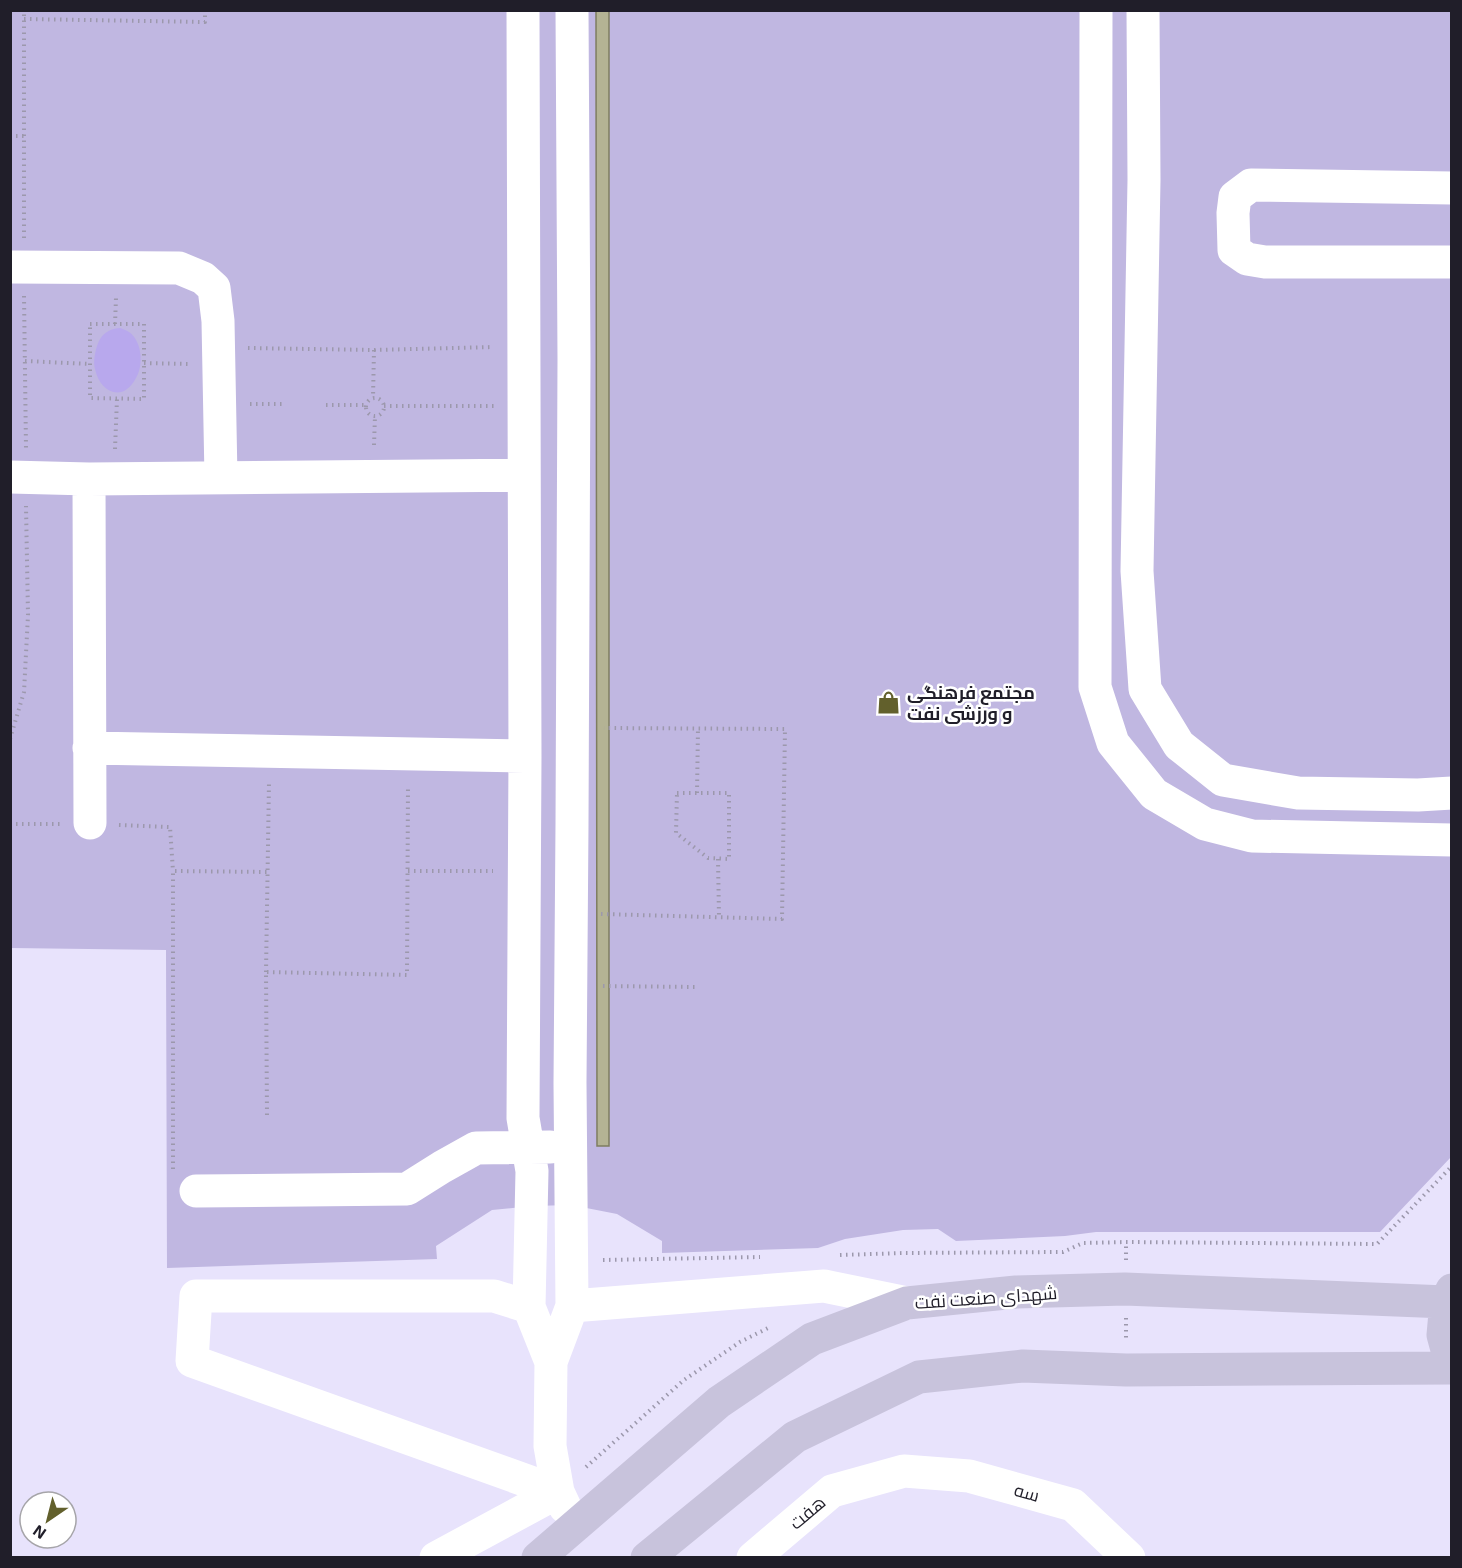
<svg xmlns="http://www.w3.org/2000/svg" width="1462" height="1568" font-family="'Exo 2',Cairo,sans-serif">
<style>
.green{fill:#c0b7e1}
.water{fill:#b8a8ed}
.building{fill:#b4b394;stroke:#7e7d60;stroke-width:1.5}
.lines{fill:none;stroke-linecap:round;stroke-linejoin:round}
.path{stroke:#9c98ac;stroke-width:4;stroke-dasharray:1.5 4.5;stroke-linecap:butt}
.minor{stroke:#fff;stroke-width:33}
.major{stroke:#c8c3dc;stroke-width:33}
.labels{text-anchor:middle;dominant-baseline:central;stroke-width:5;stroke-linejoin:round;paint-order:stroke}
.poi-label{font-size:18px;font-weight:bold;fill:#201e29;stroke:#fff;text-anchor:start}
.street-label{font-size:18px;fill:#201e29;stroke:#fff}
</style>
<rect width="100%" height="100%" fill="#e8e3fc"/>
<path class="green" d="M11,11H1451V1157L1380,1232H1096L1065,1236L956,1241L938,1229L903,1230L845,1239L818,1248L662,1253V1241L617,1214L571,1205L532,1206L492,1210L436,1246L437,1259L167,1268L166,950L11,948Z"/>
<path class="water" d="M120,328C123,329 126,330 129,332C142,341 144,365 136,378C123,403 100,393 95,369C93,362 95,353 97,346C101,334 108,329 120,328Z"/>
<path class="building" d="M596,10H609V1146H597Z"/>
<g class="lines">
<path class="path" d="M24,19L205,22V10
M10,136H24
M24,238V10
M24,296L26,448
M90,324H144V399L90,398Z
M115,324L116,298
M248,348L374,350L373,397
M374,350L493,347
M25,361L90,364
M144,363L188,364
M366 407a9 9 0 1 1 18 0a9 9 0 1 1-18 0Z
M250,404H282
M326,405H365
M384,406H494
M374,445L375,416
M115,449L117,399
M10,739L24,692L28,615L26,506
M677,793H729V859L708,858L676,833Z
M697,793L698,728
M10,824H61
M119,825L170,827L173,871
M718,859L719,917
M408,871H493
M601,914L782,919L785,729L604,728
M266,972L269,782
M603,986L695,987
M267,1115L266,972L407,975L408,785
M173,1169V871L268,872
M840,1255L904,1253L1063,1252L1083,1243L1126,1242L1377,1244L1452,1166
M603,1260L760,1257
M1126,1260V1242
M1126,1318V1341
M586,1467L684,1380L740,1342L768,1328"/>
<path class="minor" d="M523,10L525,756L523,1118L532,1171L529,1307L551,1362
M1096,10L1095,687L1113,743L1154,794L1205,824L1252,836L1452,840
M1143,10L1144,180L1137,571L1145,689L1179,745L1223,780L1298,793L1418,795L1452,793
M1452,188L1251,185L1235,197L1233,213L1234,250L1247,259L1265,262H1452
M10,267L179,268L203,278L214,288L218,321L221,478
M10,477L89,479L524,475
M89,479L90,823
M89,748L525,756
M196,1191L407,1189L442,1167L476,1148L550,1147
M572,1306L570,1083L572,824L574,359L572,10
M529,1307L494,1296H196L192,1361L558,1492
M565,1507L558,1492L550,1446L551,1362L572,1306L824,1286L907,1303
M436,1558L558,1492
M753,1558L832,1491L904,1471L969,1476L1073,1505L1129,1558"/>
<path class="major" d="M538,1558L719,1402L812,1339L907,1303L1016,1292L1125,1289L1446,1302
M647,1558L795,1437L919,1377L1023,1366L1126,1370L1452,1368L1443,1335L1446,1302L1452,1290"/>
</g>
<defs>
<symbol id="shop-bare" viewBox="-9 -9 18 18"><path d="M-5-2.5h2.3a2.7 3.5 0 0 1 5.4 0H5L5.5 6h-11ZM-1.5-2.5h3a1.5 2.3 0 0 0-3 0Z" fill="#62602c" stroke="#fff" stroke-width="2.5" paint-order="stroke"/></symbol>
</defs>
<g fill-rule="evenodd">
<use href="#shop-bare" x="872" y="686" width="33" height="33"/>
</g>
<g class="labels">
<g class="poi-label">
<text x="907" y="692">مجتمع فرهنگى<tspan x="907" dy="21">و ورزشى نفت</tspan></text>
</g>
<g class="street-label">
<text transform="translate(986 1297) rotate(-4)">شهدای صنعت نفت</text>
<text transform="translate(1027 1492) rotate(16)">سه</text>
<text transform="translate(807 1512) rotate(-40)">هفت</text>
</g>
</g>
<rect width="1462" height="1568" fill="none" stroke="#201e29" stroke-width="24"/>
<g transform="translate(48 1520) rotate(215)"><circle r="28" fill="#ffffff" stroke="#a6a5a9" stroke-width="1.5"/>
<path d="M0-4.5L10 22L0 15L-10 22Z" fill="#62602c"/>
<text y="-9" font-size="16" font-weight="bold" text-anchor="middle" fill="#201e29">N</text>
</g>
</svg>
